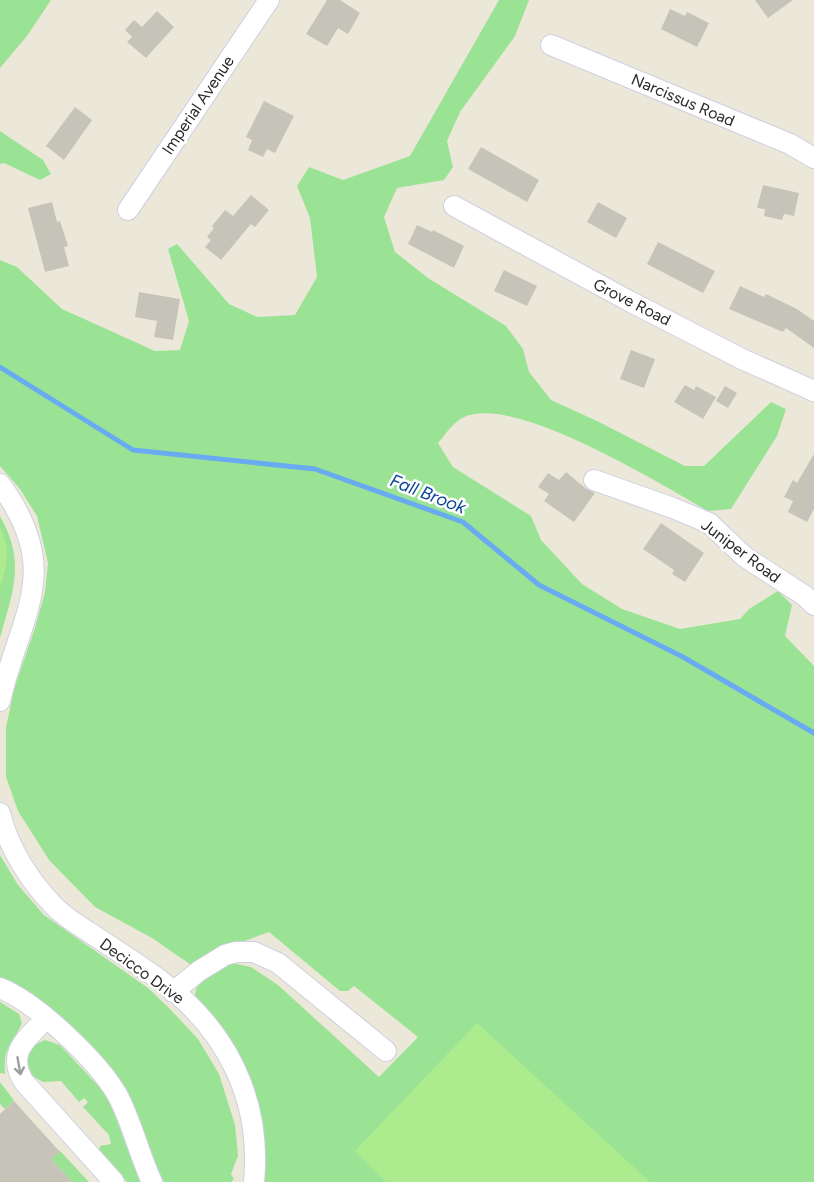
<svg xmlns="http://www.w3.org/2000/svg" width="814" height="1182" font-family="Figtree,sans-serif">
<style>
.green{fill:#9be394}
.pitch{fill:#adeb8f}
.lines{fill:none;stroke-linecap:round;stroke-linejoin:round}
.stream{stroke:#69abf0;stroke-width:5}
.building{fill:#c6c4b9}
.minor-casing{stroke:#d0cfe2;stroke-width:22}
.minor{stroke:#fff;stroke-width:20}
.oneway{stroke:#9e9e9e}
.labels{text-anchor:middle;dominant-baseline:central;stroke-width:5;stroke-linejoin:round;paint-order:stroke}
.street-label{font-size:16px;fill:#282828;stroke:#fff}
.water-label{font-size:18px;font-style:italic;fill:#0b459a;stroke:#fff}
</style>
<rect width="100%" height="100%" fill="#ebe8d9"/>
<path class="green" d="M0,0H51L27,36L0,68Z
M499,0H529L515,36L460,112L447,141L453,167L444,180L397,188L384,217L395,252L428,278L506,326L523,349L529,372L551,400L597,421L685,466H704L771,402L786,409L777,436L731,509L708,511C660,484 515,394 464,417C454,421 445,435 438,443L453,467L531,516L541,540L582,584L622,609L680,629L740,619L749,609L778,591L792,605L785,636L814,666V1182H263C270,1110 244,1048 195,996L196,989L200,982L214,966L233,963L251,967L278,985L379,1077L418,1037L354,986L348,991H340L269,932L226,948L194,967L152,938L95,907L49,860L18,811L6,777V727L15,686L35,628L45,592L48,563L37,516L20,489L0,466V260L17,267L62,309L155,351L180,350L189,321L168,249L177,244L229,304L257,317L295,315L317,277L310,218L297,186L309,167L343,180L410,156Z
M0,131L43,160L51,174L40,180L4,163L0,164Z
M0,516C26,562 13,591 0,638Z
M0,855L18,885L44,915L148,988L169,1008L198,1039L219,1074L235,1125L238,1156L231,1174L234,1179L231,1182H164L156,1168L139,1119L0,979Z
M0,1002L19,1014L22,1023C12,1045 3,1046 5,1074L0,1073Z
M45,1040L60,1045L104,1092L113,1110L140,1182H127L99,1151L100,1146L111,1144L109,1135L83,1107L88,1102L84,1098L79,1102L61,1081L43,1082L31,1075C22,1060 28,1046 45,1040Z
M0,1082L13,1099L14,1101L5,1109L0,1104Z
M60,1151L62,1153L89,1182H72L51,1159Z"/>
<path class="pitch" d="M0,528C11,549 7,566 0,588Z
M477,1023L650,1182H386L355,1151Z"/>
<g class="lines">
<path class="stream" d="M0,367L133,450L315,469L463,522L539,585L683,657L814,733"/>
</g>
<path class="building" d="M327,0H340L360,13L348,34L338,28L327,46L306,34Z
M755,0H793L768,18Z
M670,9L685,16L687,12L709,23L697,47L661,29Z
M157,11L174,27L146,58L127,42L132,37L125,30L134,20L142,27Z
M264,101L294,116L275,153L267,149L263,157L248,150L252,140L246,137Z
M75,107L92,120L64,160L46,146Z
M481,147L539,180L527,202L468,169Z
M763,185L799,193L794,216L784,214L782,220L764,216L765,209L757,208Z
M251,195L269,210L255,227L251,224L221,260L205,247L211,240L207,237L214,228L212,226L225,210L233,216Z
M52,202L57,222L60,221L68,246L64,247L69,266L45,272L28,208Z
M598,202L627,218L616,238L587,222Z
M417,225L432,232L433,230L464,246L454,268L408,244Z
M658,242L715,271L703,293L647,264Z
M504,270L537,286L527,306L494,291Z
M740,286L764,297L766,294L797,309L814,321V348L786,328L783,332L729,309Z
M139,292L180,299L173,340L154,337L157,321L135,317Z
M631,350L655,359L644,388L620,379Z
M685,385L694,390L696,386L716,397L703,419L674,402Z
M725,386L737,393L728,408L716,401Z
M814,454V509L807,522L788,512L793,501L784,497L793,480L797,483Z
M566,472L585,488L595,493L574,522L544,501L549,494L538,487L548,473L559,480Z
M661,523L704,553L685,582L672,574L674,570L643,549Z
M14,1101L60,1152L51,1159L72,1182H0V1114Z"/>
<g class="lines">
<defs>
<path id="minor" d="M551,45L790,144L814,158
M454,206L631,302L742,359L814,391
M128,210L269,0
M594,480L673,508L709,523L745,557L805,596L814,605
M0,484C64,572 21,611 0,701
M0,813C8,847 30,882 55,907C65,917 79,926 92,934C114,949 138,964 160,980C226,1029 262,1099 254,1182
M0,988C37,1003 98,1061 118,1096C132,1123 139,1154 152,1182
M173,992L199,971L225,955L236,952H254L278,963L386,1051
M46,1019C26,1039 6,1053 24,1082L114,1182"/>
</defs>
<use href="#minor" class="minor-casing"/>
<use href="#minor" class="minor"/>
</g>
<defs><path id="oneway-shaft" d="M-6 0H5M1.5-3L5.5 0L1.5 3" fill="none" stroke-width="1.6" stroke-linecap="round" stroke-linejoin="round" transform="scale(1.5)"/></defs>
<use class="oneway" href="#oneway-shaft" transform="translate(19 1066) rotate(80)"/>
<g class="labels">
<g class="street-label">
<text transform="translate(683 100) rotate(23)">Narcissus Road</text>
<text transform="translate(198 105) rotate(-56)">Imperial Avenue</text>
<text transform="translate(632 302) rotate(27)">Grove Road</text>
<text transform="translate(741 551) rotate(37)">Juniper Road</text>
<text transform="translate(142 971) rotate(36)">Decicco Drive</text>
</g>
<g class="water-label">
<text transform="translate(428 494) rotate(21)">Fall Brook</text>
</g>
</g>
</svg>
